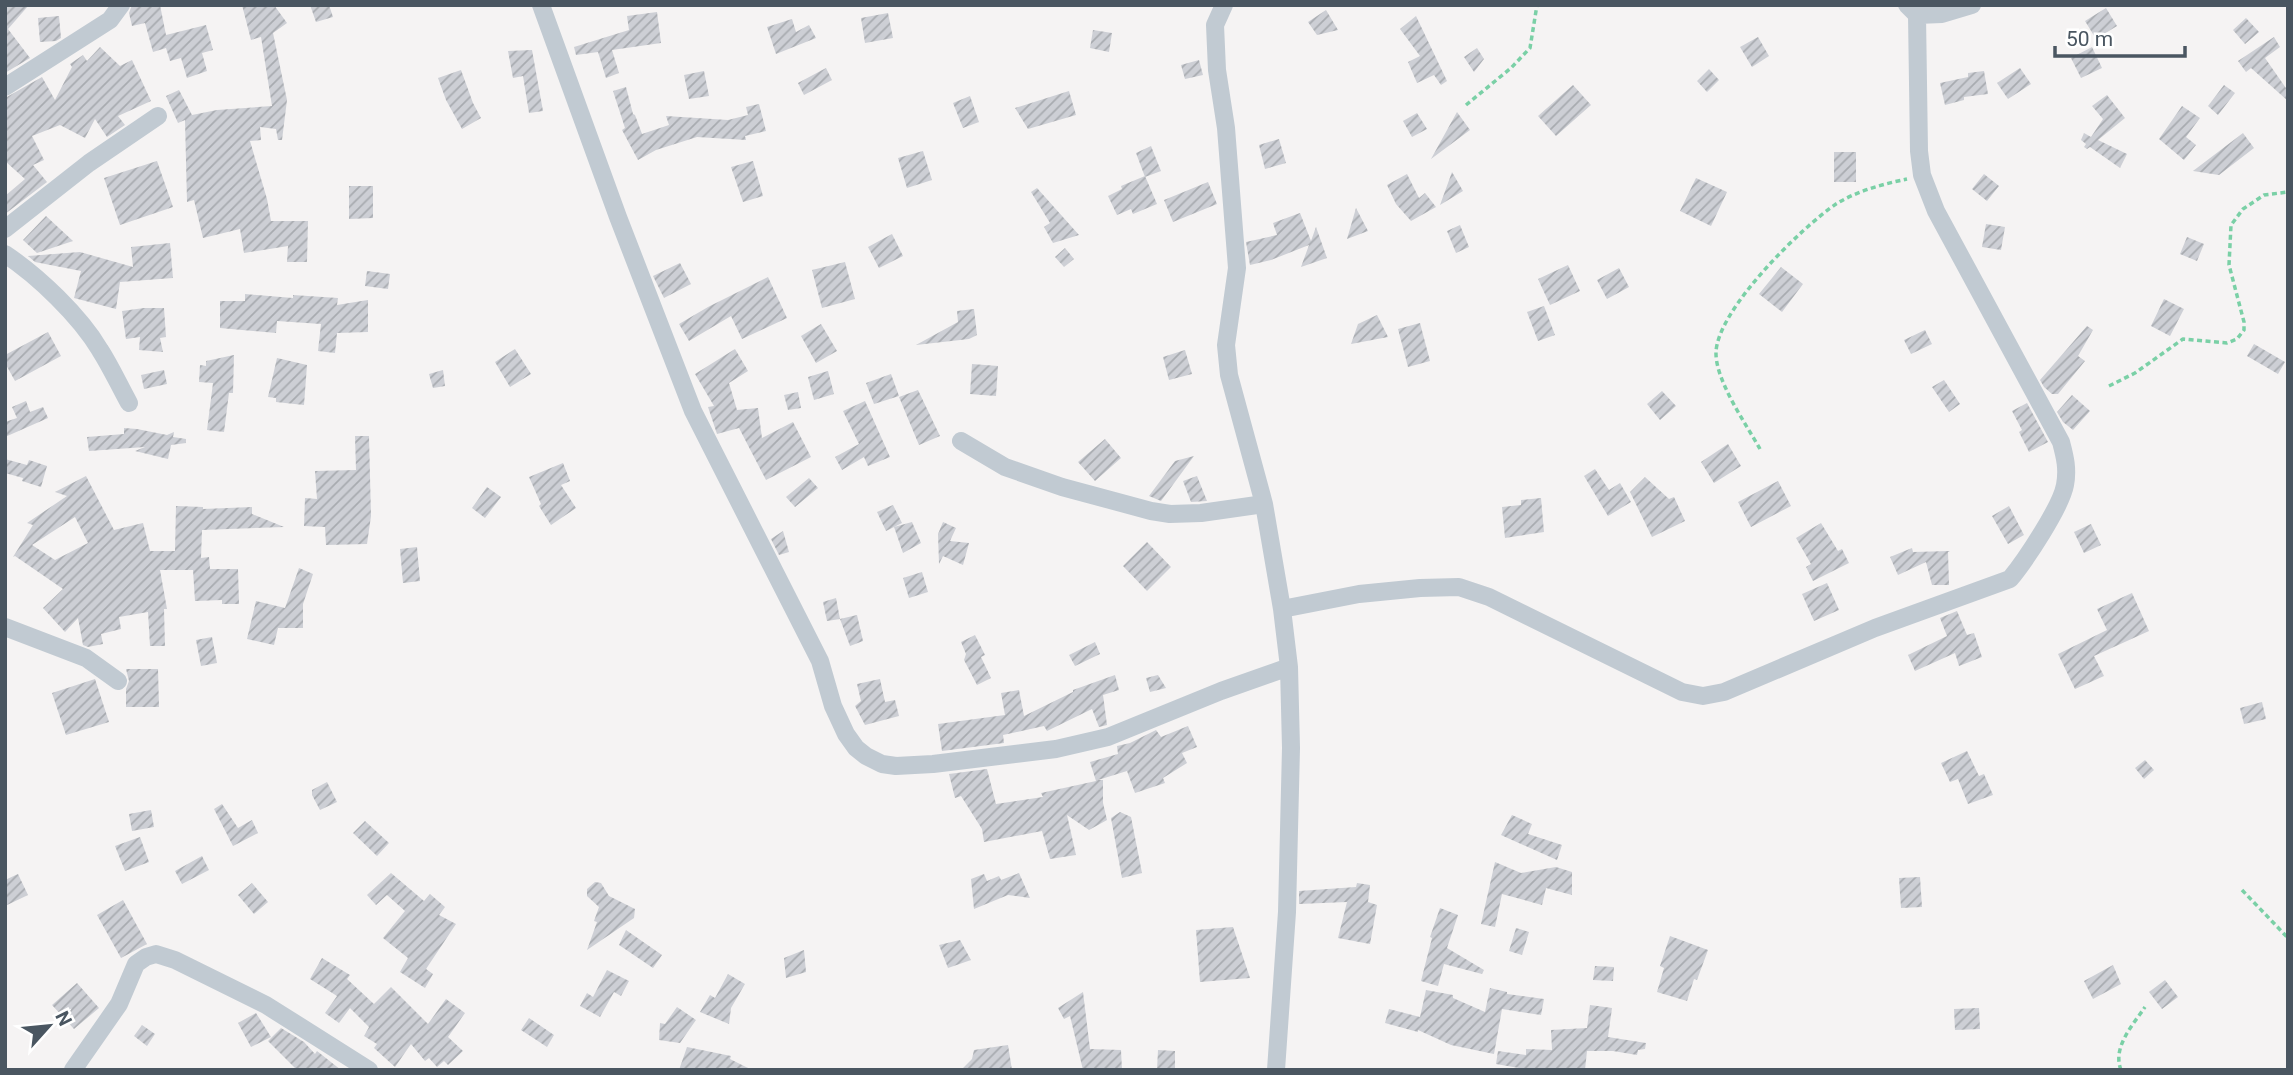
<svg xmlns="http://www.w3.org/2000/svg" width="2293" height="1075" font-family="Roboto,sans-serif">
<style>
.building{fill:url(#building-hatch);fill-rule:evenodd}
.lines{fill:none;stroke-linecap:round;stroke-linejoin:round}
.path{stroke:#7ad0a6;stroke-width:3.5;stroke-dasharray:5 3.5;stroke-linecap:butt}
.minor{stroke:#c1cad2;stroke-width:18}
</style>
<defs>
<pattern id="building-hatch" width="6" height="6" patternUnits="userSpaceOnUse" patternTransform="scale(1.75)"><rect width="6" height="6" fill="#cdcfd5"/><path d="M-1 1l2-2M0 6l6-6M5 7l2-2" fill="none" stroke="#a8abb0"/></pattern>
</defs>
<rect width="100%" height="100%" fill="#f5f3f3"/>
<path class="building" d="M5,5H29L8,29L30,58L5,73Z
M132,5H160L166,35L206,25L213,50L202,53L207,71L187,78L181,58L170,61L166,48L153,52L145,23L132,26L129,13Z
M242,5H274L287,23L273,33L287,100L282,140H278L276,129L260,127L261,140L250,141L267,199L271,221H308L307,262H287L288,246L244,253L240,229L203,238L194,200L187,202L185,120L178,123L166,96L179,90L192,115L217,110L272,106L261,37L251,40Z
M310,5H329L333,17L316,22Z
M2106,8L2117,26L2096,39L2085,21Z
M1326,10L1338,30L1317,35L1308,22Z
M657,12L661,43L612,50L619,73L606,78L598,52L576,55L574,47L629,30L627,16Z
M888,13L893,38L865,43L861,18Z
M59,16L61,38L56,41L40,42L38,18Z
M1416,16L1447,81L1441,85L1434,75L1417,83L1408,62L1420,56L1400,29Z
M2246,18L2259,32L2245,44L2233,30Z
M792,19L796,32L809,25L816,38L776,54L767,27Z
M1093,30L1112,33L1109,52L1090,48Z
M1758,37L1769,56L1752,67L1740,47Z
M2274,37L2280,47L2265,58L2288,91V101L2251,68L2246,72L2238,61Z
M100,47L120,66L132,60L151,101L118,116L125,125L107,137L95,119L85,138L60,125L32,136L44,160L33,165L47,182L5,214V196L25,179L5,161V98L42,77L55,100L72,67L70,64L83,55L87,61Z
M2092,47L2102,68L2081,78L2071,58Z
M1477,48L1484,59L1474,72L1464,57Z
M532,50L543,111L529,113L523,76L513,78L508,51Z
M1199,60L1203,75L1185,79L1181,65Z
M826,68L832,80L804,95L798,83Z
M2020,68L2031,84L2008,99L1997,83Z
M1709,69L1719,80L1707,92L1697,81Z
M461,70L473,103L481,118L462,129L446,100L438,78Z
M704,71L709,96L689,99L684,75Z
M1984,71L1988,94L1964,97V100L1945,105L1940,83L1968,77V73Z
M1573,85L1591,105L1556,136L1538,116Z
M2224,85L2235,93L2218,115L2208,106Z
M626,87L633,114L635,115L642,134L669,125L666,116L728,120L748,115L746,107L759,104L766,131L745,136L746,140L697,137L656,150L638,160L622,130L625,128L613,91Z
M1069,91L1076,115L1028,129L1015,108Z
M2107,95L2125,118L2098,140L2127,154L2120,168L2090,147L2087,149L2084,147L2086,144L2081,140L2084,133L2091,137L2103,119L2092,106Z
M970,96L979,122L963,128L953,103Z
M2182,106L2200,118L2186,137L2196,145L2184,160L2159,139Z
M1457,112L1470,130L1431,159Z
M1417,113L1427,129L1412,137L1403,121Z
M2243,133L2254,148L2219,175L2193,171Z
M1279,139L1286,163L1265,169L1259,145Z
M1151,146L1161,171L1145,177L1136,153Z
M923,151L932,180L907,188L898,158Z
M1834,152H1856V182H1834Z
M157,161L173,207L120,225L104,178Z
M753,161L763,196L743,202L731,167Z
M1452,172L1463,191L1440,205Z
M1407,174L1419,198L1425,193L1436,207L1411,221L1396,204L1387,185Z
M1984,174L1999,186L1987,201L1972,189Z
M1145,176L1157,204L1133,214L1131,209L1117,215L1108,196L1122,189L1121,186Z
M1696,178L1727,192L1711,226L1680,211Z
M1208,182L1217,204L1173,222L1164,200Z
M349,186H373V218L349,219Z
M1037,188L1079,235L1053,243L1044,227L1050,223L1031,192Z
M1356,208L1368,231L1347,239Z
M1300,213L1311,241L1316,227L1327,258L1301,267L1309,245L1271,260L1250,265L1246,242L1277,235L1273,223Z
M46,216L73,241L37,253L23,240Z
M1986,224L2005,227L2001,250L1982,247Z
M1460,225L1469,247L1456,253L1447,231Z
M892,234L903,256L879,268L868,247Z
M2187,237L2204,244L2197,261L2180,254Z
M170,243L173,278L120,282L116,309L74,298L81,271L35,262L28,256L80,252L133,267L131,247Z
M1065,248L1074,259L1064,267L1055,257Z
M845,262L855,299L822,308L812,270Z
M680,263L691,284L664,298L653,276Z
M1568,265L1580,291L1550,305L1538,279Z
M1781,267L1803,284L1782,312L1759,294Z
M1619,268L1629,287L1607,299L1597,280Z
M367,271L390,274L388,289L365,286Z
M768,277L787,318L742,339L731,316L689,341L679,324L708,307Z
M245,294L293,298V295L338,298L337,305L368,300V332L337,333L335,353L318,351L321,324L277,321L276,333L220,328V301H245Z
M2164,299L2184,309L2170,336L2151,326Z
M1544,306L1555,335L1538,341L1527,312Z
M144,308H164L166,337L160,338L163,352L139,350L140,337L126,339L122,311Z
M974,309L977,335L969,339L916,345L958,322L957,311Z
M1377,315L1388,337L1351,344L1358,324Z
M1420,323L1430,361L1408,367L1398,329Z
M821,324L837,351L816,363L801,336Z
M2087,326L2093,330L2078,356L2085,361L2058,394H2052L2044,387L2040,380Z
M1925,330L1932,344L1911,354L1904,340Z
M48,332L61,356L15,381L5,363V355Z
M2254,344L2285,362L2278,374L2247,356Z
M515,349L531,374L510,387L495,362Z
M735,349L748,371L729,383L737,410L758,408L762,438L793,422L811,457L766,480L739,428L717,434L708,407L714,406L695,374Z
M1185,350L1192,374L1169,380L1163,357Z
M234,355L233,393H229L224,432L207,430L213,383L199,382L200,365L206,366V361Z
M277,358L307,365L304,405L276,402V398L268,397Z
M972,364L998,366L996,396L970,394Z
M164,370L167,384L144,389L141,375Z
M443,370L445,386L433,388L429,374Z
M828,371L834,394L814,400L808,377Z
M891,374L899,396L874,404L866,383Z
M1944,380L1960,404L1949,412L1932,387Z
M918,390L940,436L919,445L899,397Z
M1662,391L1676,406L1660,420L1647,404Z
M798,392L801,408L788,410L784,395Z
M2072,395L2090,411L2073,430L2063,422L2057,412Z
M26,401L30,412L43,407L48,418L5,437V422L17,418L12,407Z
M865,401L890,457L868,466L864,457L842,470L835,457L859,444L843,411Z
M2027,403L2048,442L2029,452L2019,432L2022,430L2012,411Z
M124,428L137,429L167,435L174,432L173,437L186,439V443L171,445L168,459L135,451L145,447L89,451L87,437L124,434Z
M355,436H369L371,516L367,544L326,545L325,527L304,526L305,498L317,499L315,471L356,470Z
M1105,439L1121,458L1095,481L1078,462Z
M1728,444L1741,466L1714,483L1701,462Z
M1194,456L1161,501L1149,496L1175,461Z
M5,459L27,465L29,460L47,466L41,487L22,481L23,478L5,473Z
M563,463L570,481L561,485L576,508L551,525L539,506L541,504L529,477Z
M1595,469L1609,490L1620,483L1631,502L1608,516L1584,476Z
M86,476L114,530L143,523L150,551H175L176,506L203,507V509L252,507V514L284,527L202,530L201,558L209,557L210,569H238L239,604H222V600L195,601L193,570H160L167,609H164L165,646H150L148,612L119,617L121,629L101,634L103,644L88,647L83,645L78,618L65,632L43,608L63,589L15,556L13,557L33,525L27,523L67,496L55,492ZM75,517L88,543L55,560L32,545Z
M1197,476L1207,501L1191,502L1183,481Z
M1645,477L1669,499L1674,497L1685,521L1652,537L1630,492Z
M809,478L818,488L795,507L786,497Z
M1778,481L1791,506L1751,527L1738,502Z
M487,487L501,497L485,518L472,508Z
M1541,498L1544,532L1505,538L1502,507L1521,505V500Z
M893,505L902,523L886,531L877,512Z
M2009,506L2024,535L2008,544L1992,516Z
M912,522L921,543L903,553L894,527Z
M943,522L956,528L950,541L969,543L963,565L943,556L939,564L938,534Z
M1821,523L1838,551L1842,549L1849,563L1813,581L1806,567L1811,564L1796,538Z
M2091,524L2101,545L2084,553L2074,532Z
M783,531L789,552L779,555L771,539Z
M1147,542L1171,567L1147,591L1123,566Z
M417,547L420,581L403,583L400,549Z
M1912,548L1913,552L1950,551L1948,552L1949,585H1932L1926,562L1898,575L1890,557Z
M299,568L313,574L303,604V628H278L274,645L247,639L256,601L285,608Z
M922,572L928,592L909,598L903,578Z
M1827,583L1839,610L1814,621L1802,594Z
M2132,593L2149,631L2094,656L2104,676L2075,689L2058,654L2107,630L2097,609Z
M836,598L840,619L827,621L823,602Z
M1957,611L1967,635L1974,633L1982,657L1959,666L1955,653L1915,671L1908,655L1947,636L1940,618Z
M857,615L863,641L850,646L840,619Z
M975,635L985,655L981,657L991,678L977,685L964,660L966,654L961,642Z
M212,637L217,663L201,666L196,640Z
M1095,642L1100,654L1075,666L1069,655Z
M126,669H158L159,707H126V689L129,681Z
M1115,675L1119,690L1103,695L1107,725L1099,727L1092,709L1047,731L1044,726L1003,735L1004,743L942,751L938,724L1005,715L1001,693L1019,690L1024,716L1073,692V690Z
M1158,675L1166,688L1150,692L1146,678Z
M95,679L109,722L66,735L52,693Z
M880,679L885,702L895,700L899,716L865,725L855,706L861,701L857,684Z
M2262,702L2266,719L2244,724L2240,708Z
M1188,726L1197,747L1182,753L1187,763L1163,778L1165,783L1135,793L1127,771L1098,780H1103V803L1107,820L1089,830L1067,815L1076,855L1050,859L1042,831L984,842L982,829L961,796L955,798L949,774L987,769L996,804L1043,797L1041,793L1096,781L1090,762L1118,754L1117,746L1130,743L1156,730L1161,737Z
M1967,751L1979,776L1984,774L1993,795L1968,804L1958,779L1950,782L1941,763Z
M2145,760L2154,770L2144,779L2135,768Z
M327,782L337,802L320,810L312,795V790Z
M222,804L238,828L252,820L258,833L233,846L214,809Z
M151,810L154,827L132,831L129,814Z
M1120,812L1131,817L1142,873L1122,878L1111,818Z
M1512,815L1532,824L1528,834L1562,845L1557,860L1501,835Z
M365,821L389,843L377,856L353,833Z
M140,837L149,862L125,871L115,846Z
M202,856L209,870L182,884L175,871Z
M1495,862L1521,873L1556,867L1572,872V895L1546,888L1542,905L1502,894L1495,927L1481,924Z
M391,873L424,901L430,894L445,907L439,915L456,924L426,969L433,974L425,988L400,972L408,958L383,938L405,911L387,895L376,905L367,895Z
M1019,873L1030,898L1008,895L974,909L971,879L984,874L987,881L999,876L1001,880Z
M18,874L28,895L5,906V880Z
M1920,877L1922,907L1901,908L1899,878Z
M595,882L601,883L609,896L635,909L634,918L587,950L597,922L594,921L599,907L587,896V889Z
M252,883L268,902L254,914L238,895Z
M1357,883L1370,885L1368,902L1377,905L1370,944L1338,938L1347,902L1299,904V891L1356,887Z
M123,900L147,944L121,958L97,915Z
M1440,908L1458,915L1447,948L1484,970L1482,974L1444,964L1438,986L1421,981L1432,938L1430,937Z
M1233,927L1250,978L1200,982L1196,930Z
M1516,928L1529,932L1522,955L1509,951Z
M626,930L662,955L653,968L619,945Z
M1670,936L1708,950L1697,980L1694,979L1687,1001L1657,992L1664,968L1660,966Z
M960,940L971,960L948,968L939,945Z
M804,950L806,972L786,978L784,958Z
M322,958L350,975L347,979L374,1004L391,987L428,1024L446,999L465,1013L448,1037L463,1051L448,1065L444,1061L437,1067L429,1058L425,1061L411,1044L395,1067L374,1048L377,1044L364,1036L369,1027L350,1008L339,1023L325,1013L337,996L310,979Z
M2113,965L2121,984L2093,999L2084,981Z
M1595,966L1614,967L1613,981L1593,980Z
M607,970L629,981L621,996L614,992L600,1017L580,1006L587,993L593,997Z
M728,974L745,984L731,1008L729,1024L700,1012L710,995L715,998Z
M2165,980L2178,997L2162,1009L2149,992Z
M77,983L99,1008L74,1029L52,1005Z
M1490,988L1507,992V994L1544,999L1541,1015L1502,1009L1494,1054L1451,1045L1418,1030V1032L1385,1023L1389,1009L1420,1017L1426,990L1453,995V998L1485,1012Z
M1083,992L1090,1049L1121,1050L1122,1070H1083L1070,1016L1064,1019L1058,1008Z
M1590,1005L1612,1008L1608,1037L1646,1043L1645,1049L1638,1050L1637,1055L1613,1051H1587L1585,1070H1530L1496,1064L1498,1051L1526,1055V1049L1552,1050L1551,1030L1587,1028Z
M677,1007L696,1020L680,1043L659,1040L660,1023L665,1024Z
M1979,1008L1980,1029L1955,1030L1954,1009Z
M256,1013L271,1037L251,1047L238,1023Z
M529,1018L554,1035L547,1047L521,1030Z
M142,1025L155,1034L147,1046L134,1036Z
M281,1028L304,1042L315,1054L317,1051L341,1070H297L268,1041Z
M1008,1045L1012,1070H961L972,1059L974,1050Z
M687,1047L731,1056L730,1059L752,1070H679Z
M1158,1050L1175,1051V1070H1157Z"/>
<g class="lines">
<path class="path" d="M1466,105L1511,68L1530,48L1537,5
M2109,386L2135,373L2183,339L2227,343L2237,339L2244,330V322L2229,265L2231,225L2243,209L2264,195L2288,192
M1760,449C1746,424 1715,380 1716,352C1718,309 1801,228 1836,204C1857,191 1883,184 1907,179
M2242,890L2288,938
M2121,1070C2112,1047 2133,1025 2145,1007"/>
<path class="minor" d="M541,5L618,217L693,411L820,661L833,706L846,734L856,748L866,756L882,764L896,766L933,764L1056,749L1108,737L1221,691L1289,667
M1224,5L1215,25L1217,70L1226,128L1237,268L1226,345L1229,375L1264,504L1282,609L1289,667L1291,748L1287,912L1276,1070
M1907,5L1917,15L1942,14L1972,5
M5,87L110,20L121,5
M5,229L89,163L158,116
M5,254C38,276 80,316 100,350C111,367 119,385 129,403
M961,441L1005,467L1062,487L1151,511L1170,514L1201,513L1264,504
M1282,609L1359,594L1420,588L1459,587L1489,597L1682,692L1703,696L1724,692L1875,628L2010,579C2025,561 2061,507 2065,485C2068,469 2065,457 2061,442L1936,211L1922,175L1919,151L1917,15
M5,627L86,658L118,681
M73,1070L119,1004L136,964L146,957L156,954L175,960L266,1005L369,1070"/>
</g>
<rect width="2293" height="1075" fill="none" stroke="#4a5661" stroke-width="14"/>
<g transform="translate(49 1026) rotate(63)" stroke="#ffffff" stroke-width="5" paint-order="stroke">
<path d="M0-5L12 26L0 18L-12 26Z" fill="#4a5661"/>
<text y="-10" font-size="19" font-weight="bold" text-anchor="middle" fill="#4a5661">N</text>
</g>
<path d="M2055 46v10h130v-10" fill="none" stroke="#4a5661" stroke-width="3.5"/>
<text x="2066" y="46" font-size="21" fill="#4a5661" stroke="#ffffff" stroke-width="5" paint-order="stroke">50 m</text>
</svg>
